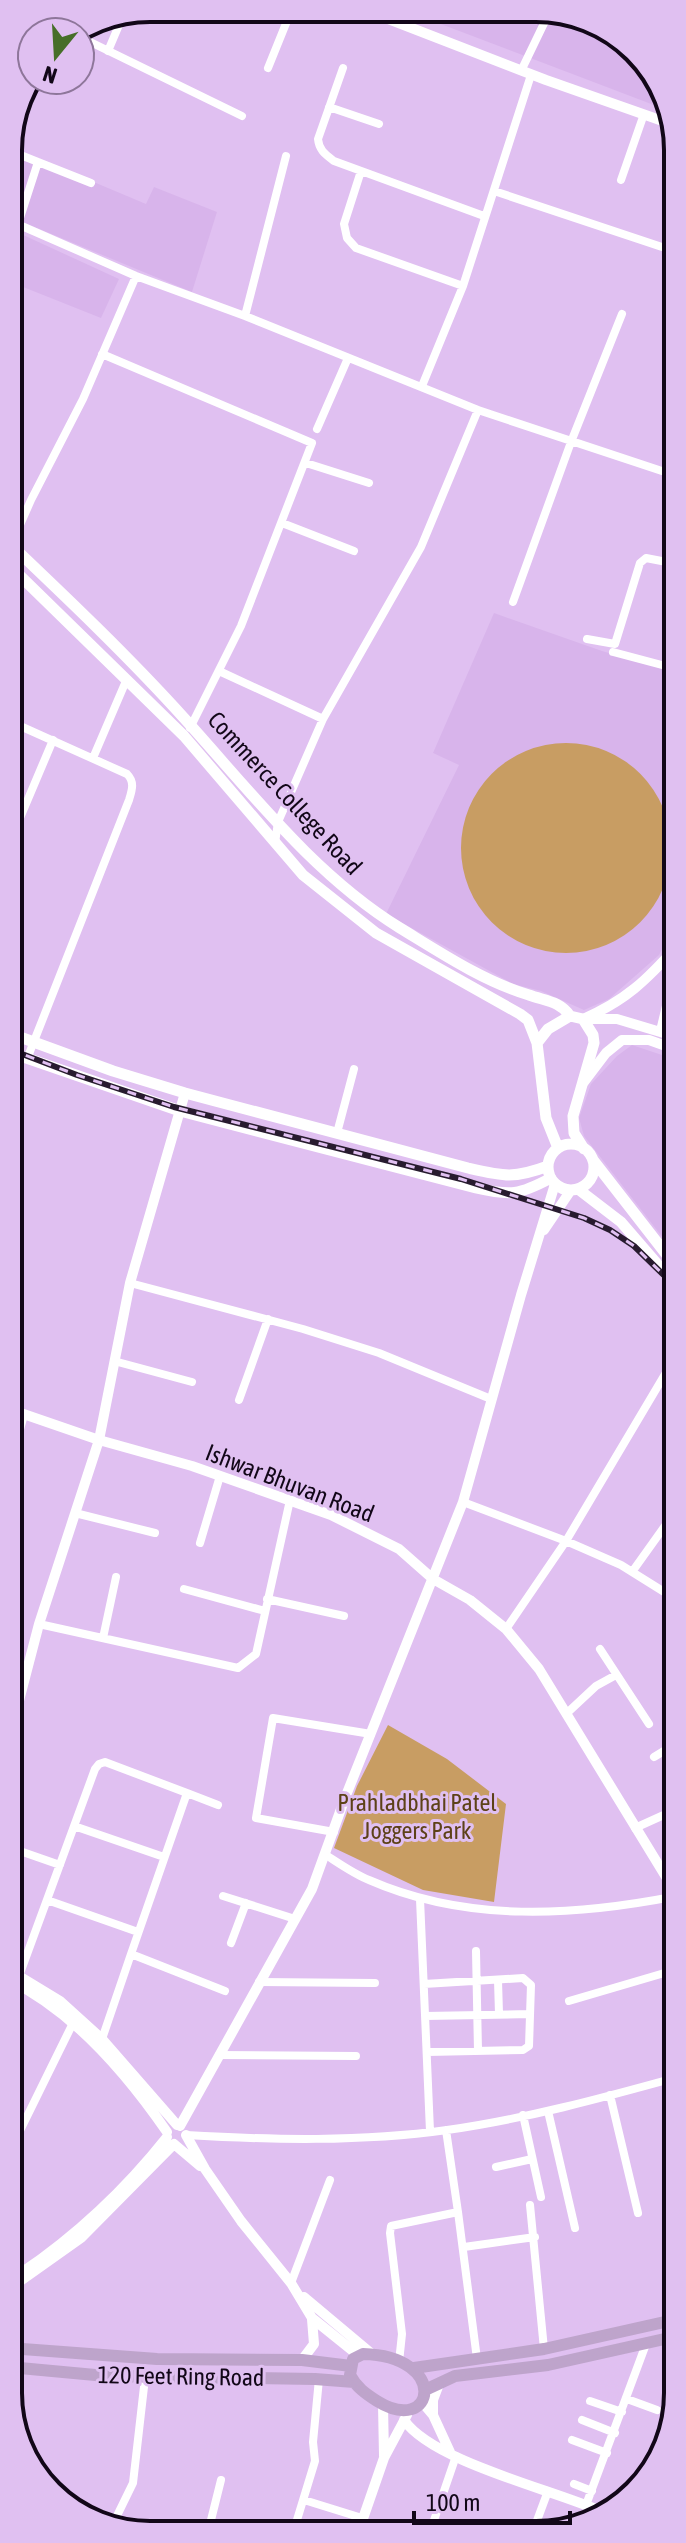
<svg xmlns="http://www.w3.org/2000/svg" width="686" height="2543" font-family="'Asap Condensed',sans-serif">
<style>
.built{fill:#d8b4eb}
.green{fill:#c89d63}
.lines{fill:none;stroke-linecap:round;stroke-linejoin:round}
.minor{stroke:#fff;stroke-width:8}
.tertiary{stroke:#fff;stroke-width:10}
.secondary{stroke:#fff;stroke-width:11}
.primary{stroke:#bea4cb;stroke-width:12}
.rail-casing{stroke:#281b2f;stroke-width:6}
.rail{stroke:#e0c0f1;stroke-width:3;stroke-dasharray:9;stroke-linecap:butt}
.labels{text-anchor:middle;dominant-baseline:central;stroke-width:6;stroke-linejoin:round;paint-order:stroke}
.street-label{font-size:24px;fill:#120718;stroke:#e0c0f1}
.park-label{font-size:24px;fill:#5d4118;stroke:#e0c0f1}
.rim{fill:none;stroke:#120718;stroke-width:4}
</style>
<rect width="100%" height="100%" fill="#e0c0f1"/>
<path class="built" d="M572,13L642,56L667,110L417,15Z
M8,146L146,204L154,187L217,212L192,292L8,216Z
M8,228L119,279L101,318L8,281Z
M494,613L602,651L677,673V921L659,955L609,999L584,1010L541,991L513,984L386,914L459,765L433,753Z
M632,1045L677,1060V1256L584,1136L579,1118L591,1084L617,1056Z"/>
<path class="green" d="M461 848a105 105 0 1 1 210 0a105 105 0 1 1-210 0Z
M388,1725L447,1759L506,1804L494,1902L423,1890L334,1848L357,1786Z"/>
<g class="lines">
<path class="minor" d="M80,37L242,116
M108,51L122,18
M268,68L289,16
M343,68L318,139C319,150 325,154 334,161L484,216
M521,71L549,13
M329,107L379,124
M8,150L38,162L18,224
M38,162L91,183
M361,171L344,224L347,238L356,248L463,286
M621,180L644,114
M494,191L677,252
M8,220L136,276L245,316L478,410L677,476
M245,316L286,156
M102,354L312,443L241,626L190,728
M422,386L463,286L531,75
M317,429L348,358
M306,463L369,483
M282,523L354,551
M8,552L31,500L83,399L136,276
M513,602L571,442L622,314
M587,639L615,644L640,563L646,558L677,564
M613,652L677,669
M219,671L323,719
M9,721L127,774C135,782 132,790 129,800L27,1059
M93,758L126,681
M275,843L278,822L323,719L421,547L478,410
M9,844L53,740
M337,1133L354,1069
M130,1283L303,1329L379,1353L491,1399
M114,1361L192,1382
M239,1400L268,1319
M9,1469L24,1415
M463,1502L566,1541L621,1565L677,1600
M75,1513L155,1533
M200,1543L220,1476
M632,1572L677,1509
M184,1589L265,1611
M267,1599L344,1616
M39,1624L238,1668L256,1654L290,1500
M506,1629L566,1541L677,1354
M103,1638L116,1577
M600,1649L649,1724
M566,1714L596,1686L616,1675
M654,1757L677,1743
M187,1793L218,1805
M74,1826L164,1857
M635,1828L677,1809
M334,1832L256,1818L273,1718L371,1734
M17,1850L60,1865
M326,1855C340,1864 354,1874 369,1880C467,1923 575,1916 677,1896
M223,1896L295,1919
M420,1899L430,2131
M47,1900L138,1932
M231,1943L246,1903
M476,1951L478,2051
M19,1976L95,1769L99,1764L105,1762L187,1793L131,1954
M498,1980L499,2014
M259,1982L375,1983
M424,1984L523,1978L531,1985L529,2046L523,2050L427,2052
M569,2001L678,1969
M425,2016L530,2014
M102,2039L131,1954L225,1991
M219,2055L356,2056
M670,2079L678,2095
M610,2095L638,2213
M548,2111L575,2228
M523,2115L541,2197
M446,2130L458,2212
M186,2135C272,2140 361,2142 447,2130C525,2119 602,2098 678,2077
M678,2146L668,2151L666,2156L674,2174H678
M9,2153L73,2023
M496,2167L532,2159
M530,2205L544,2349
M464,2247L535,2237
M291,2283L330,2180
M399,2362L402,2334L390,2233L391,2226L458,2212L477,2359
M627,2399L657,2410
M590,2401L622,2412
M582,2420L615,2433
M572,2440L607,2453
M574,2484L592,2491
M304,2500L362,2518
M586,2505L646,2344
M112,2526L133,2483L145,2378
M208,2532L221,2480
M293,2533L315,2461L313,2442L319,2379
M445,2533L431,2529L456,2456
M532,2534L548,2491"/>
<path class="tertiary" d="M378,15L546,80L674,125
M583,1019C625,1001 647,980 677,946
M589,1019H617L677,1037
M661,1031L677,964
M584,1082L606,1053L622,1040H649L677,1050
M544,1230L571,1190
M9,1409L99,1440L192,1466L331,1515L399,1549L433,1579L470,1600L506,1629L539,1669L677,1895
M9,1739L39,1624L99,1440L130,1283L185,1093
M9,1970L60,2001L102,2039L177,2125
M9,1980C73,2011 127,2074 167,2132
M180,2126L312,1889L345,1798L463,1502L521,1295L555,1184
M186,2135L205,2169L241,2221L291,2283L312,2318L358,2355
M21,2273C77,2235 125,2190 167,2137
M9,2289L81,2238L174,2144L200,2166
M304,2297L372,2354
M302,2360L314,2344L312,2319
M422,2402L433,2415L450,2452
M383,2405L384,2456
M433,2415V2400L439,2384
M404,2420C432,2461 550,2489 598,2510
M358,2533L384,2458L407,2415"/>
<path class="secondary" d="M8,542C68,599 129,657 184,718C251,792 314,875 400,928C441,953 483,981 529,995C545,1001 560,1001 570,1016
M8,564L184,736L303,875L376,933L520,1014L528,1020L537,1043
M9,1033L113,1071L185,1093L468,1168C503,1176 514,1179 548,1166
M9,1052L180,1111L476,1188C511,1196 519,1195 551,1178
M548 1167a23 23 0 1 1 46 0a23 23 0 1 1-46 0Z
M558,1148L546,1118L537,1043L548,1029L570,1016L583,1019L593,1035L594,1043L573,1116L574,1133L584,1149
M593,1160L677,1268
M578,1189L621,1222L677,1287"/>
<path class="primary" d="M9,2348L157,2359L302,2360L351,2366
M363,2354C450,2356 435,2437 377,2401C366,2394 356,2387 350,2375L353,2359Z
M9,2367L106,2376L315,2379L354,2382
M414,2368L544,2349L678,2319
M425,2390L455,2376L548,2365L678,2336"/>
<defs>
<path id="rail" d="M9,1049L77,1075L174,1107L461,1179L584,1218L610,1230L634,1246L677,1288"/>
</defs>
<use href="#rail" class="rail-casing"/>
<use href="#rail" class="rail"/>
</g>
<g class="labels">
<g class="street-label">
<text transform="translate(285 793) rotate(47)">Commerce College Road</text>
<text transform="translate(290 1483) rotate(21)">Ishwar Bhuvan Road</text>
<text transform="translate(181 2376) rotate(1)">120 Feet Ring Road</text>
</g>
<g class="park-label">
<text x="417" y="1802">Prahladbhai Patel<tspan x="417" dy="28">Joggers Park</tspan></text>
</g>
</g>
<path d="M0 0H686V2543H0ZM150 22H536A128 128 0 0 1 664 150V2393A128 128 0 0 1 536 2521H150A128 128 0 0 1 22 2393V150A128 128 0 0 1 150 22Z" fill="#e0c0f1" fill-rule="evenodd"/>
<path class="rim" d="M150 22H536A128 128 0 0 1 664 150V2393A128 128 0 0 1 536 2521H150A128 128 0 0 1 22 2393V150A128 128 0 0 1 150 22Z"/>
<g transform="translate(56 56) rotate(198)"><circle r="38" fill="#e0c0f1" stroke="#8e769a" stroke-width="2"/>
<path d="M0-6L14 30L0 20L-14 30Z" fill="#476e29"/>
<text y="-12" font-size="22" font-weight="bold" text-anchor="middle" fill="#120718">N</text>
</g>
<path d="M414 2511v12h156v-12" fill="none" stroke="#120718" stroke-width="4"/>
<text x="426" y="2511" font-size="24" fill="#120718" stroke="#e0c0f1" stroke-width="6" paint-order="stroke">100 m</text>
</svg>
